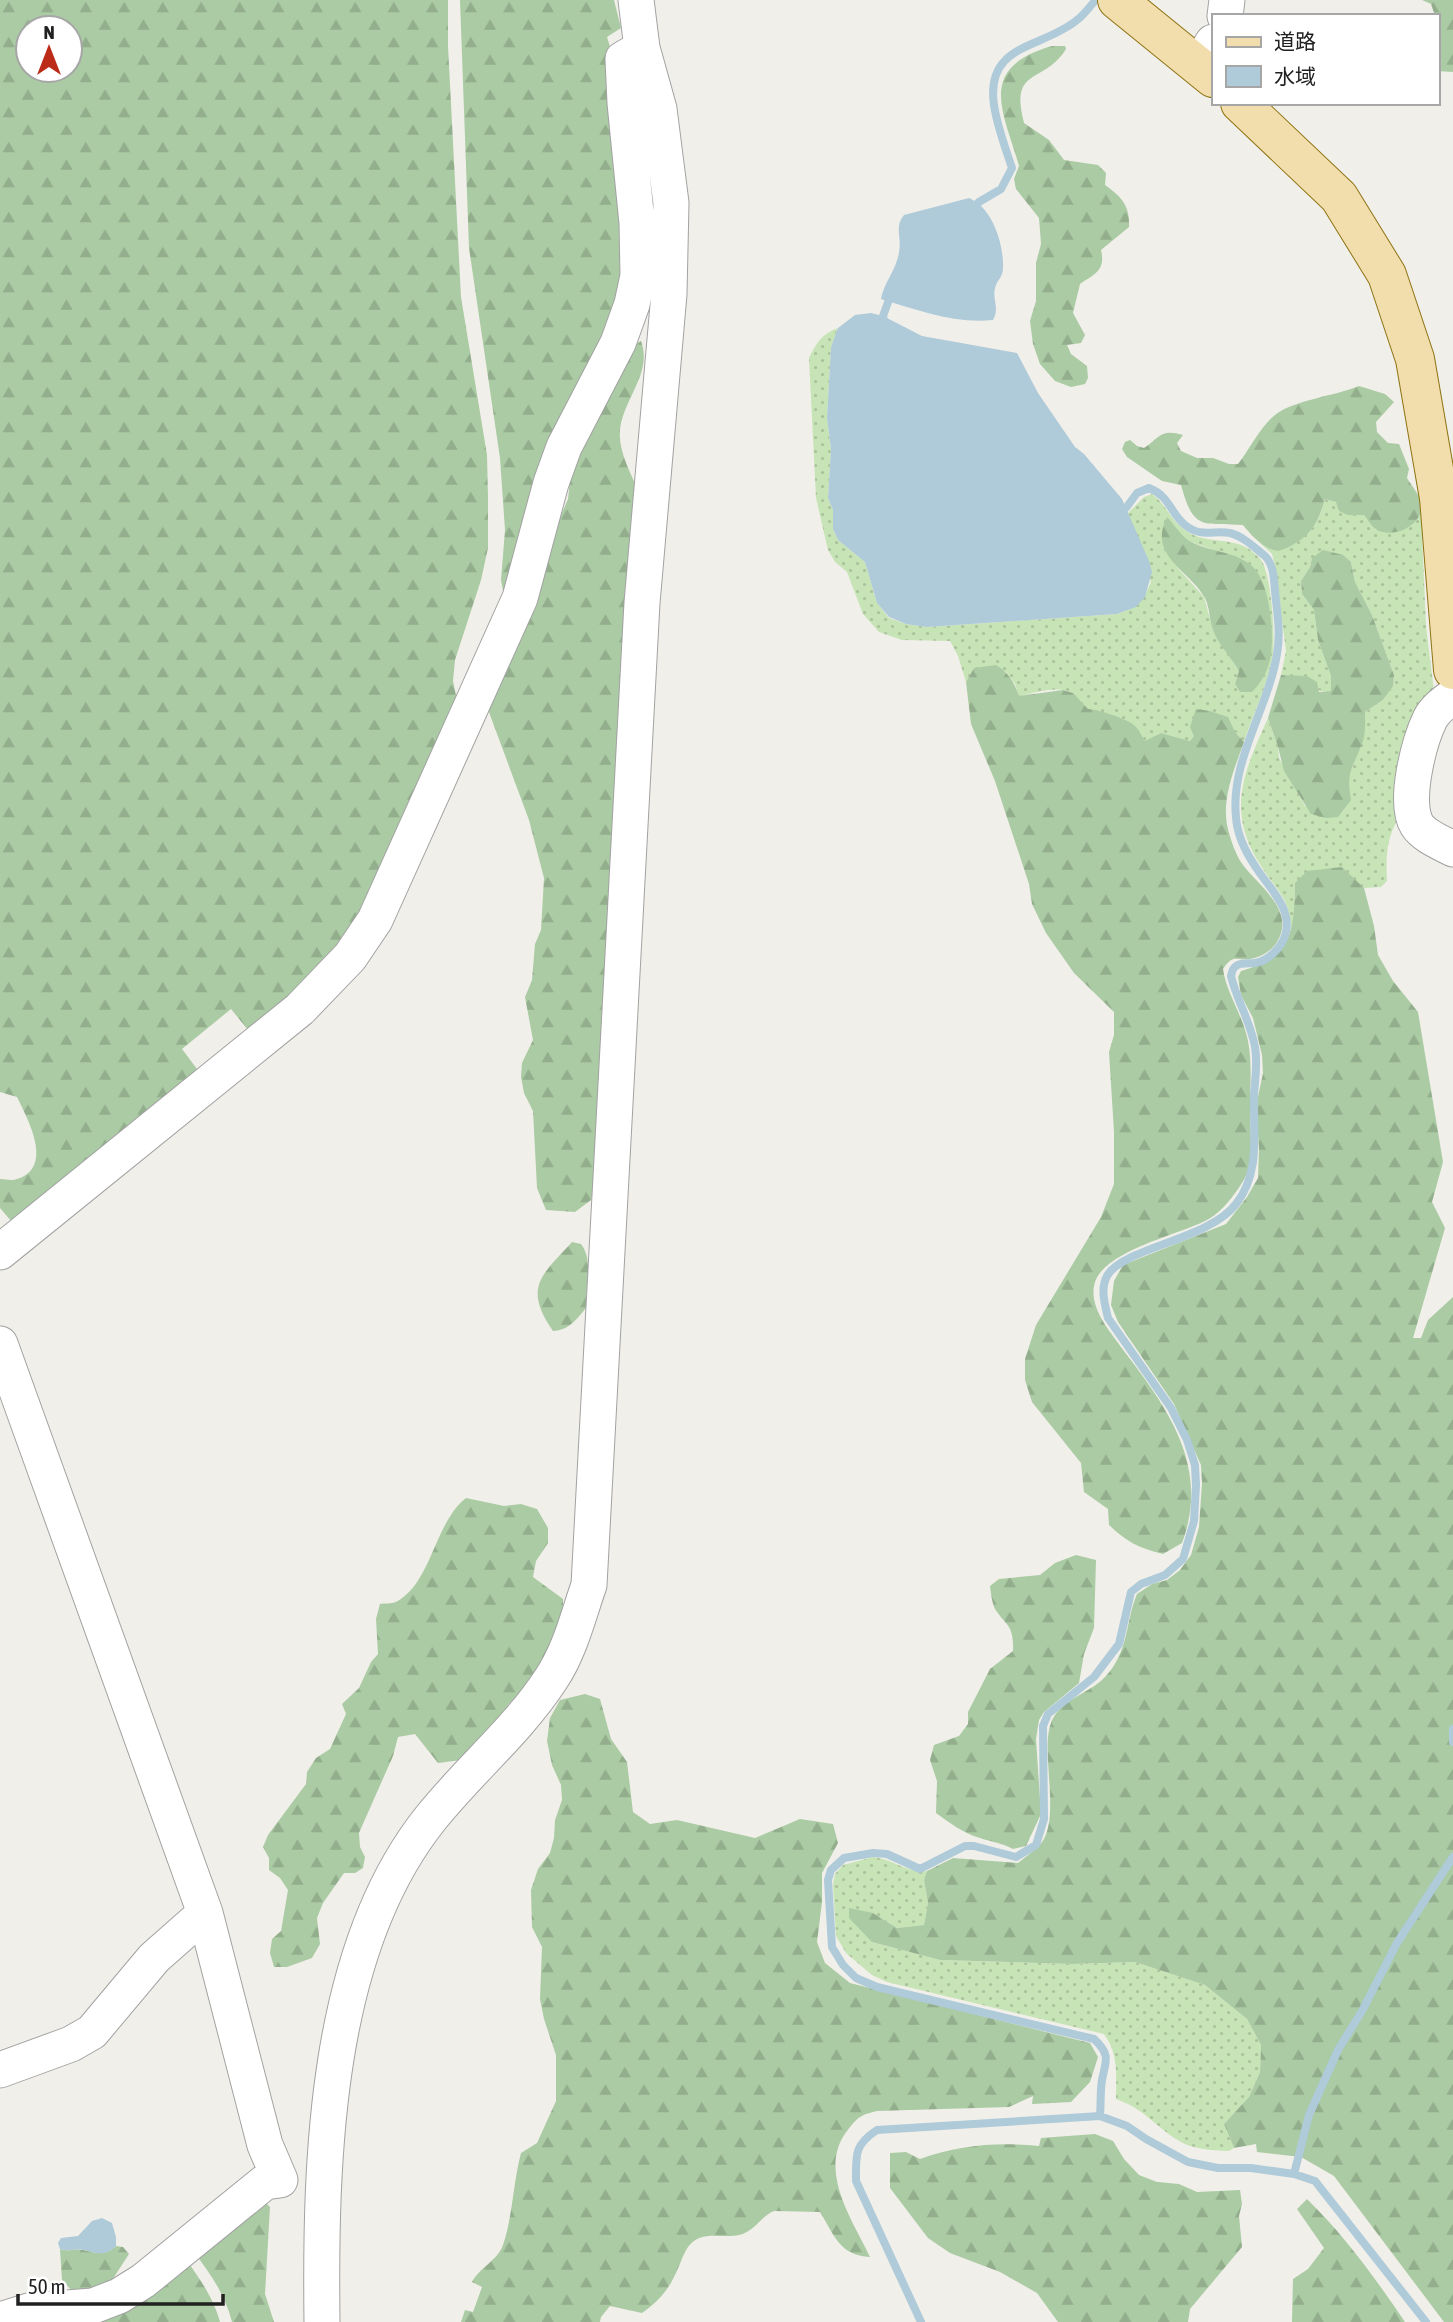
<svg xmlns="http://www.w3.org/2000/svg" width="1453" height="2322" font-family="'Asap Condensed','Noto Sans JP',sans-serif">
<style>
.grass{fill:url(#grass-dots);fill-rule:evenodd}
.forest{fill:url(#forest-firs);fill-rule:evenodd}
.water{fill:#afcad9}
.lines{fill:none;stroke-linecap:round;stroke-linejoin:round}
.stream{stroke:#afcad9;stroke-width:8}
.minor-casing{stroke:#a2a2a2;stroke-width:37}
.major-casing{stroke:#8d7312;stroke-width:40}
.minor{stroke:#fff;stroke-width:35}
.major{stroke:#f2ddad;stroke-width:38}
</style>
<defs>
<pattern id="grass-dots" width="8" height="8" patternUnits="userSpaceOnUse" patternTransform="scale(1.75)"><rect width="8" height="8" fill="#c7e4b6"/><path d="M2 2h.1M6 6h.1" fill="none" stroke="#abc39c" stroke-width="1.8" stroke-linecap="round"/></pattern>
<pattern id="forest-firs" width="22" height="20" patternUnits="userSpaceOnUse" patternTransform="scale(1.75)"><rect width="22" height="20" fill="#aacba3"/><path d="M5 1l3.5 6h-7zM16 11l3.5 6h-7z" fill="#92ae8c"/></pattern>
</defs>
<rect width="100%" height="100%" fill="#f1efe9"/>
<path class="grass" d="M838,328L831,347L827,418L831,449L828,498L833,510V529L838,540L865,562L877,603L889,618L906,624L927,627L1117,614C1138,607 1142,603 1151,582L1128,513L1144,497L1152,494C1166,504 1172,523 1188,532C1207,544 1230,537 1249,549C1253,552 1258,556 1261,560C1272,575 1276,642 1272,660C1266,688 1253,715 1244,742L1235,732L1194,736L1190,741L1161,733L1145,742C1128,711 1114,723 1089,710C1079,704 1076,691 1063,690C1049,688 1032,693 1019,697L1015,684L1006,672L974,668L966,682L958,656L950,641L902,640L879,632L863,614L847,572L835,562L828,550L816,498L809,358C817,342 822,334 838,328ZM1190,542L1244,560L1240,692L1235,684L1239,671L1213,630L1204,597L1177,567Z
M1325,499L1336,502L1348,515H1364L1376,530L1421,511L1426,626L1434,691L1399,817C1386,839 1386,856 1387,881L1381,887L1364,888L1341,867L1295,883L1294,918L1291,928C1289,897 1277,891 1261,866C1225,812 1244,771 1268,718L1278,747L1279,758L1305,806L1347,782C1356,755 1365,742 1365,712L1383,700L1393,685L1394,675L1372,615L1355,582L1351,562L1312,558L1310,567L1301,581L1302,594L1314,610L1318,640L1331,676V692C1308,692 1304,677 1281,675L1286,651L1275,566L1272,554L1259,542C1264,545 1269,549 1274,550C1280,551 1285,549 1290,546C1311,534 1319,523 1325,499Z
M873,1857C893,1859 906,1873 927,1871L924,1880L928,1903L924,1925L897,1928L873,1913L872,1942L940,1960L1072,1964L1135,1962L1205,1985L1247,2019L1261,2045L1260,2072L1249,2097L1224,2124L1234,2148L1229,2151C1211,2150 1192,2150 1176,2139C1153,2124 1144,2109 1116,2099C1116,2076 1119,2054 1104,2034L887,1982L872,1975L846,1953L836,1936L833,1885L835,1874L843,1865Z"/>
<path class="forest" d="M0,0H448V46L461,297L487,455L488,498V548L481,580L455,660L453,681L459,710L370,917L253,1036L231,1009L182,1049L203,1077L18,1229L0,1208V1179C5,1179 12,1181 17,1179C55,1167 27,1118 17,1097L0,1092ZM28,28H70V70H28Z
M460,0H614L621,28L607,37L616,66L631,266L504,596L501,580L505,530L500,458L469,248Z
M1422,0H1453V72L1437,71V16H1435L1431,4Z
M1052,46H1065L1066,49C1044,85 1009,66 1024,123L1049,140L1064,160L1098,165L1106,173L1105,185C1122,197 1130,206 1129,227L1101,250C1106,271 1094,274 1080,284L1073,313L1085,335L1081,343L1067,345L1071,354L1087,366L1088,378L1085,384L1071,387L1055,381L1040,364L1033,344L1030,321L1036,301V263L1041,244L1039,218L1016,189L1014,179L1019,166C1003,110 976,68 1052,46Z
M641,341C653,373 623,399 620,430C618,452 631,473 639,493L596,1178L591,1200L575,1212L546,1210L537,1188L533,1111L524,1093L521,1077L522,1063L533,1040L525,997L532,980L535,944L541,930L544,878L529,820L483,696L568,499L572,461L629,347Z
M1359,386L1385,394L1394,402L1376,422L1377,432L1388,443L1399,444L1409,469L1407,478C1411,485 1419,494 1421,502C1425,523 1398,538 1379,531C1373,529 1368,520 1364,515H1348L1339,511L1336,502L1325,499C1319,520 1313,533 1294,544C1287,548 1281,552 1273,550C1261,546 1251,535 1243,525C1204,522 1194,533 1181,485L1162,481L1127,457L1122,449L1125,442L1130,440L1137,446L1144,448C1159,438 1161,428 1183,435L1177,443L1181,451L1197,458H1213L1229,464H1238C1250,449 1260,427 1275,415C1294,400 1335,396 1359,386Z
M1167,517C1175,525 1183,539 1193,543C1212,552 1238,552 1253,567C1270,584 1274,631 1271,654C1269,669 1262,682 1252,692H1240L1235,684L1239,671C1231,657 1218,644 1213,630C1209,619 1210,608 1205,598C1190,570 1147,556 1167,517Z
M1323,550L1343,555L1351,562L1355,582L1372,615L1394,675L1393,686L1383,700L1365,712C1365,723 1366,736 1361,746C1352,770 1346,773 1351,800L1338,817L1326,818L1311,814L1284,771L1278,747L1268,718L1281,675L1307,676L1317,682L1319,692L1331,691V676L1318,640L1314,610L1302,594L1301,581L1310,567L1312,558Z
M996,665C1009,673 1014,682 1019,696L1063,690L1073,693L1088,709C1097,709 1123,718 1131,723C1138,727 1141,735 1145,741L1161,733L1190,741L1194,736L1190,727L1196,709L1210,711L1228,717L1235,732L1244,742C1235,767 1222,797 1227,825C1230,838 1235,854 1243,865C1260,887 1296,911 1277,942C1273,950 1259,958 1250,959C1235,961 1234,953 1223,969C1226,991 1240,1011 1246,1033C1253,1057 1250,1083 1250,1107C1250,1124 1252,1142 1250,1160C1250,1169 1244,1181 1238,1189C1229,1202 1219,1214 1205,1221C1178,1235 1099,1252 1094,1286C1090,1309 1109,1330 1121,1347C1166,1406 1211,1465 1182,1543L1163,1554C1139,1548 1127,1542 1109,1525L1108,1509L1084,1492L1081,1463L1032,1402L1025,1380V1359L1036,1325L1101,1217L1114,1184V1132L1109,1052L1114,1035V1012L1074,973L1046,933L1032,904L1029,884L995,781L971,724L966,682L974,668Z
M1342,867L1364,888L1374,926L1378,955L1393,981L1418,1012L1443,1162L1432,1202L1445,1228L1413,1338H1421L1428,1320L1453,1297V2322H1444L1334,2176L1301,2157L1257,2152L1256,2144L1234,2148L1224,2124L1249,2097L1260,2072L1261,2045L1247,2019L1205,1985L1135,1962L1072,1964L940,1960L872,1942L849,1918V1908L873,1913L897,1928L924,1925L928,1903L924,1880L927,1871L953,1858L1018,1863C1025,1857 1033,1852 1039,1846C1062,1822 1041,1757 1050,1726C1057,1700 1088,1695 1105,1677C1129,1652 1125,1623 1137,1594L1152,1584L1167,1580L1180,1570L1191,1555L1199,1527L1202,1483L1201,1465L1174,1404L1118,1322L1111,1305L1114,1281L1123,1265L1226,1224L1247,1197L1258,1178L1259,1149L1256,1106L1263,1073L1262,1055L1253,1018L1241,995L1238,977L1241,971C1293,957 1294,931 1295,883L1307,871Z
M572,1242L581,1244C594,1261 585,1287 586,1308C576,1320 569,1330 553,1331C523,1287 541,1276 572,1242Z
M466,1498L504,1506L521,1504L537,1509L548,1528V1543L536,1561L533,1577L563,1599V1617L544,1658L526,1686L509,1704L469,1759L438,1763L415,1734L398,1737L393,1756L359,1833L360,1847L365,1857L363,1868L355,1873H344L323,1903L317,1918L320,1944L312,1958L287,1967H274L270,1953L272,1939L281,1931L288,1890L280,1878L269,1870V1858L263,1847L268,1835L306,1784L307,1772L316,1758L330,1749L346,1714L342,1704L359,1688L371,1662L378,1654L376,1619L380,1604C385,1603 391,1604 396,1602C432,1583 434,1523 466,1498Z
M1076,1555L1096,1560L1094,1628L1084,1654L1079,1683L1044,1712L1039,1720L1036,1739L1041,1814L1026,1846L1013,1849C1002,1843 992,1842 980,1838C963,1833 950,1823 936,1813L937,1781L930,1760L934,1745L959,1736L968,1724V1712L990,1669L1013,1651C1014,1625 1007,1627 995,1609C992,1603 991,1593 990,1586L999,1579L1040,1575L1055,1563Z
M585,1694L600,1699L611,1739L627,1762L633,1812L650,1824L677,1820L755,1838L800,1819L833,1824L838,1843L822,1873V1902L817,1942L825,1963L850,1983L1090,2043L1098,2057L1090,2082L1071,2102L1032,2104L1033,2096L1009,2107L877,2111C860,2115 858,2117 847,2131C817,2170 853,2221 870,2257C839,2255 835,2236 820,2212L774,2211C761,2216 754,2232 739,2235C721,2239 701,2229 688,2247C682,2256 679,2268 674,2277C667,2292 655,2304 642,2313L610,2306L601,2317L600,2322H461L465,2310L473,2312L482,2287L472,2282C479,2268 498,2260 503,2245C513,2215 513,2183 521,2153L537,2143L556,2101V2055L544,2019L540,1999L542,1947L532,1927L531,1890L538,1869L550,1853L554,1838L555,1820L562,1800L561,1785L552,1765L547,1741L550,1718L560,1700Z
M1095,2134L1113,2141L1124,2159L1139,2175L1157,2182L1179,2184L1197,2192L1240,2190L1242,2204L1239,2216L1242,2247L1190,2309L1188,2322H1058L1037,2293L1000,2272L950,2253L928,2238L890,2188V2153L906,2152L920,2159C960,2145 997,2142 1039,2146L1041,2138Z
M1307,2199C1345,2236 1375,2278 1405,2322H1292L1293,2279L1308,2269L1324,2248L1297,2209Z
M263,2200L270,2207L265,2294L274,2322H232C225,2294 210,2273 193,2251Z
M116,2246L123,2247L129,2254L105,2291L73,2292L62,2280L60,2249C68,2252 75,2248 83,2250C97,2253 105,2256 116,2246Z
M188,2262C201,2281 214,2299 220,2322H96Z"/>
<path class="water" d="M969,198C992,207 1004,244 1003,268C1003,277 997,280 995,288C992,300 1000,308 993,320C955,324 917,310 881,299C884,282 897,269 899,252C902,238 894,227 904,215Z
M871,313L883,316L922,336L1017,353L1038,393L1075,447L1084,454L1122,499L1149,561L1152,572L1145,597L1136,607L1117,614L927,627L906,624L889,617L877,603L865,562L838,540L833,529V510L828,498L831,449L827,418L831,347L838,328L855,315Z
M102,2218L112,2223L116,2237V2246C104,2257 98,2253 84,2250C75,2248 68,2252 60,2249L58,2243L61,2238L78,2236L92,2221Z"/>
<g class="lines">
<path class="stream" d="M972,210L979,202L1001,189L1012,168C1005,147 997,126 994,105C985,43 1042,49 1077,20C1084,15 1090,6 1096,0
M885,325L883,316L891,294
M1453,1729V1742
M1100,2116C1101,2104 1100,2092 1102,2080C1106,2060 1111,2055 1094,2039L877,1987L856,1978L843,1965L832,1947L828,1880L831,1870L844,1858L873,1853L887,1854L920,1869L965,1846H974L1016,1857L1036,1845L1044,1819L1043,1726L1048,1714L1094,1677L1119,1644L1131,1592L1141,1584L1165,1575L1183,1559L1194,1521L1196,1485L1195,1465L1187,1440L1171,1408L1108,1318C1105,1305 1100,1289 1107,1276C1122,1248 1209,1240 1236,1204C1261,1172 1253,1133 1254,1095C1255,1079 1258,1064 1255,1047C1251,1023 1237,1001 1231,976C1232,973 1232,969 1235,967C1239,962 1249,964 1255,963C1268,961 1281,948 1285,936C1294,909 1268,887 1255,866C1245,851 1237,835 1236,817C1230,761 1268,709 1277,654C1281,633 1277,612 1275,591C1274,580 1274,565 1265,556C1255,548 1243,536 1230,533C1213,530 1201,538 1185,525C1170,513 1170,496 1149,488L1137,493L1126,508L1117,509
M1294,2174L1309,2115L1338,2050L1362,2011L1397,1943L1453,1857
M921,2322L856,2181C856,2155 854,2145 877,2130L1100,2116L1127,2126L1146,2139L1188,2162L1218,2168H1251L1294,2174L1315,2181L1426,2322"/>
<defs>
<path id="minor" d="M1225,16L1227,0
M1199,64L1213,42
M1453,696C1444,703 1435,709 1430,719C1419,742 1403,802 1417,825C1424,836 1442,843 1453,849
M0,1252L300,1009L350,957L375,920L520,598L551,483L564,447L618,343L632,304L638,276L637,223L625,103L623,59L642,48
M0,1344L205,1913L265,2145L280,2180L265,2182L143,2281L119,2296L93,2306L29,2311L0,2320
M0,2070L71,2044L92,2032L154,1958L205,1913
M322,2322C320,2160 325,1951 430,1819C469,1770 517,1731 551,1679C570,1651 578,1616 589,1585L642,603L669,294L671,203L659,109L642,48L636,0"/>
<path id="major" d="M1117,0L1213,78
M1240,103L1339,197L1387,275L1415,359L1439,498L1453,670"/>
</defs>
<use href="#minor" class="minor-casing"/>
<use href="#major" class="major-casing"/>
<use href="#minor" class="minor"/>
<use href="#major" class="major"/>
</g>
<rect x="1212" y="14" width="228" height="91" fill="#ffffff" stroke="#a6a6a6" stroke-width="2"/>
<rect x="1226" y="37" width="35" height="10" fill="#f2ddad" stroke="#a6a6a6" stroke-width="2"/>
<text x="1274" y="49" font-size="21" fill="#212121">道路</text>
<rect x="1226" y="66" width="35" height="21" fill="#afcad9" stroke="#a6a6a6" stroke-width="2"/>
<text x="1274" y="84" font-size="21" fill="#212121">水域</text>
<g transform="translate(49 49)"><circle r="33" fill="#ffffff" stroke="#a6a6a6" stroke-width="2"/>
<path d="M0-5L12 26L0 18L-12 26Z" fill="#bb2b17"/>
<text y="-10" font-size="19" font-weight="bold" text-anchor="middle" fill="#212121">N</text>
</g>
<path d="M18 2294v10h205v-10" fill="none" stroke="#212121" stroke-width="3.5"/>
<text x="28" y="2294" font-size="21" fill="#212121" stroke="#ffffff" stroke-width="5" paint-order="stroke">50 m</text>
</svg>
